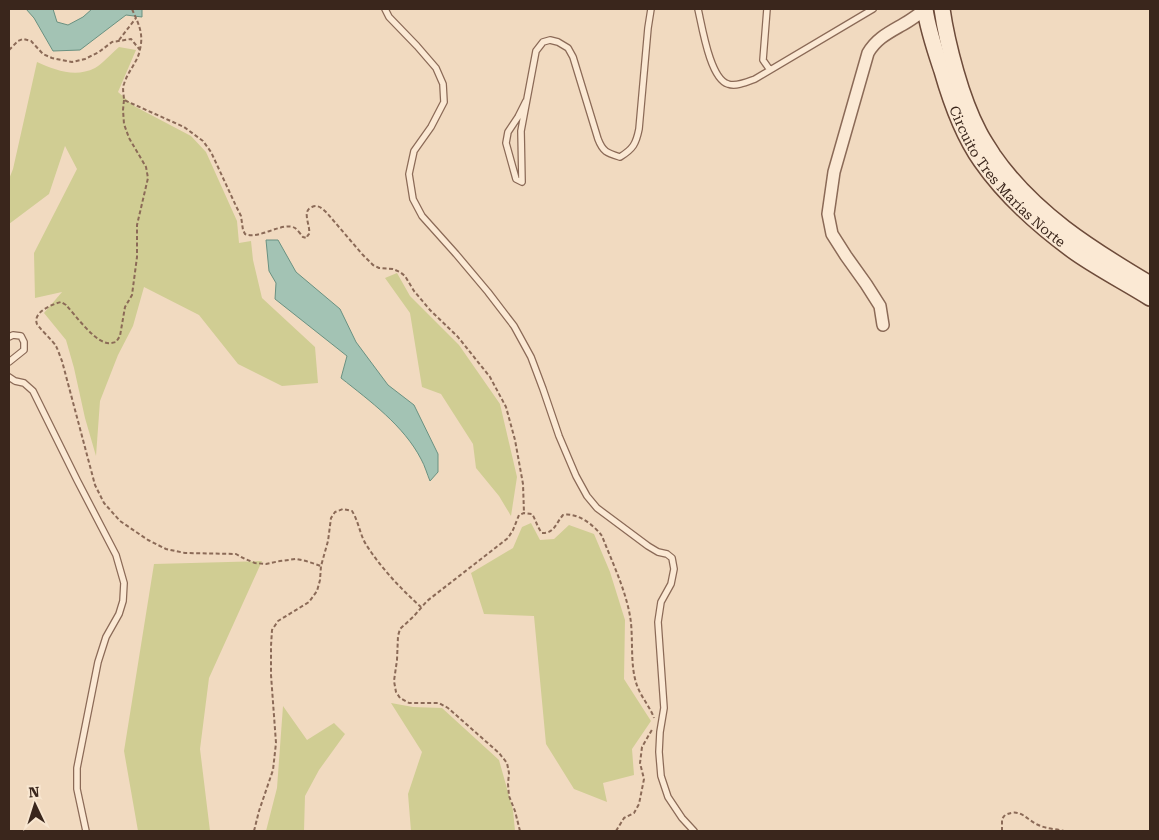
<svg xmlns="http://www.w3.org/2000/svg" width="1159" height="840" font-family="'Roboto Serif',serif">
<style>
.green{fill:#d0cd93}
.water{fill:#a3c3b4;stroke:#6a9181}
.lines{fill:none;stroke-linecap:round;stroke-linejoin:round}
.lane-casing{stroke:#8b6a57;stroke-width:8}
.street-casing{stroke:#8b6a57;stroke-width:14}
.secondary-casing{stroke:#6d4b3a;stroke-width:18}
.path{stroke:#8b6a57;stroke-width:2;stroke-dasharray:4 2.5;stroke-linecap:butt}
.lane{stroke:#fbe9d4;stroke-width:5.5}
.street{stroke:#fbe9d4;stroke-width:11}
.secondary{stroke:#fbe9d4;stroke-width:15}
.labels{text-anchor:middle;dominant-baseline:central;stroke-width:4;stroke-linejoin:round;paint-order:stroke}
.street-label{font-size:14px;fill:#3a261c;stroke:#f8e6d0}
</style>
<rect width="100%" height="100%" fill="#f1dac0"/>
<path class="green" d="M119,47L136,50L118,92L134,106L191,136L206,152L237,221L239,243L251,241L253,260L262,298L315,347L318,383L282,386L238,364L199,315L144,287L133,326L118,355L100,401L96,456L85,418L74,368L66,340L44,313L62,292L35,298L34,253L77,169L65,146L49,194L9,224V179L13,169L37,62C55,70 75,78 95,68C102,64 112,53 119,47Z
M397,273L410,296L459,345L500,404L517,477L511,516L499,496L476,468L473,444L441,394L422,387L410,313L385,278Z
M531,523L540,540L554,539L569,525L594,534L610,572L625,620L624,679L651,721L632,749L634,775L603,783L607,802L574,789L546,744L534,616L484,614L471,573L513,548L522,527Z
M262,561L209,678L200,749L210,831H138L124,751L154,564Z
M391,703L413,707L442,708L499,760L513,810L515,831H411L408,794L422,752Z
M283,706L307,740L334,723L345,734L319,770L305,796L304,831H266L277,788Z"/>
<path class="water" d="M26,9H53L57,22L68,25L83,17L92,9H142V17L126,15L80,50L53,51L34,18Z
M266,240H278L296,272L340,309L356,342L388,385L414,405L438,454V472L430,481C427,474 425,466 421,459C404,426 370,401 341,378L347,356L275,299L276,283L269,271Z"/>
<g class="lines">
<defs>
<path id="lane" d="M385,9L389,17L417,46L436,68L443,84L444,102L431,127L414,151L409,174L413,199L422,216L456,254L488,292L514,326L531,357L543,389L559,436L576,476L587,496L597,508L648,546L658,552L667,554L672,558L674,569L671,584L661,602L658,622L664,708L660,732L659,752L661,776L668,797L682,818L694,831
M698,9C702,26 710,79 728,84C736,87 747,82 755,79L873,9
M767,9L763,60L770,70
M526,101L518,117L508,132L506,143L516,179L522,182L521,131L536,51L543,42L550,40L558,42L568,48L573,57L598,139C603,152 607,153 620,157C633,149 636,144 639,129L648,28L651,9
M9,337L13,335L21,336L24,342V350L9,362
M9,377L15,381L24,383L33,391L77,480L116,555L124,583L123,601L119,614L106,637L98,662L77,768V789L86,831"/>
<path id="street" d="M883,325L880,306L866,284L846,256L832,234L828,214L834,172L868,53C876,39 888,33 902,25C910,21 917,15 925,10"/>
<g id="secondary">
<path id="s1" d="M925,9C928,30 935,50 942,71C950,99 964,137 981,161C1006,197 1040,227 1076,253C1099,269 1126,283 1150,298"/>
<path d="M942,9C945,30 950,51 956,72C962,93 969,113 979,132C983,140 988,147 993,155C1033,213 1091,249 1150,284"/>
</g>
</defs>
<use href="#lane" class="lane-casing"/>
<use href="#street" class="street-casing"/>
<use href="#secondary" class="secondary-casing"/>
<path class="path" d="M132,9C138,23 144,33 140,49
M119,40L136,18
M9,50L18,41L23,39L31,41L43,54L52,58L72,62L85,59L99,52L112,42L131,39L140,50C137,63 128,71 124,84C122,89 124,95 124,100L184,127L203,141L211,152L236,206L241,216L243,230L245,234C259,240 283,221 295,228C298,230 301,235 303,237L307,238C307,236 308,235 309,234C311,226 301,211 312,207C318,204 323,209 327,213L362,254L373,265L379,268L393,269L400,272L405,276L414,291L430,310L458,337L490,377L506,407L515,440L523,484L524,513
M124,100L123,110L124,124L129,138L146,167L148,178L137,225V257L132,295L125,307L120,336L116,342C112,343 108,344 104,342C91,337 76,316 66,305L61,302C53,304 32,312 37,324C39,328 52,340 56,346C58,350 60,356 62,361L95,485L104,503L120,521L148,540L166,549L185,553L236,554L245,559L255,563L266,564L280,561L296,559L306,561L321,566
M254,831L259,811L273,770L276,743L271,675V646L272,630L278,621L309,602L317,591L320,580L321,566L328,541L331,518L335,512L343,509L352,511C359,522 360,536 367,546C382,569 401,589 421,607
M520,831L515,811L509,796L508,784L509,773L507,763L499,753L448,708L439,703H409L400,698L396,692L394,681L397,660L398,636L400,629L414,616L427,601L508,538L513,530L519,515L524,513L532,514C536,520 537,527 542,533C554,534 556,523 563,515C577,512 594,525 602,536C612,562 625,588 630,616C634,638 629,667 638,688C642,698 650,707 654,718
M616,831L624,818L634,813L639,804L644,779L640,763L642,747L653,728
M1002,831V819L1005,815C1022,807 1026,821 1041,826C1048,829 1057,829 1064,831"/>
<use href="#lane" class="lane"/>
<use href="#street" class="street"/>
<use href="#secondary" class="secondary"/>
</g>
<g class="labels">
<g class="street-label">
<text stroke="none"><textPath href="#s1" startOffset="191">Circuito Tres Marías Norte</textPath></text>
</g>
</g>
<rect width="1159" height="840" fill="none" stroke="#3a261c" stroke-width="20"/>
<g transform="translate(35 805) rotate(356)" stroke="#f8e6d0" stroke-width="4" paint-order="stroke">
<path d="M0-4L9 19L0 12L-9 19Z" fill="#3a261c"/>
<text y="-8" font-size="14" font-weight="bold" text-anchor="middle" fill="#3a261c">N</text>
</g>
</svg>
